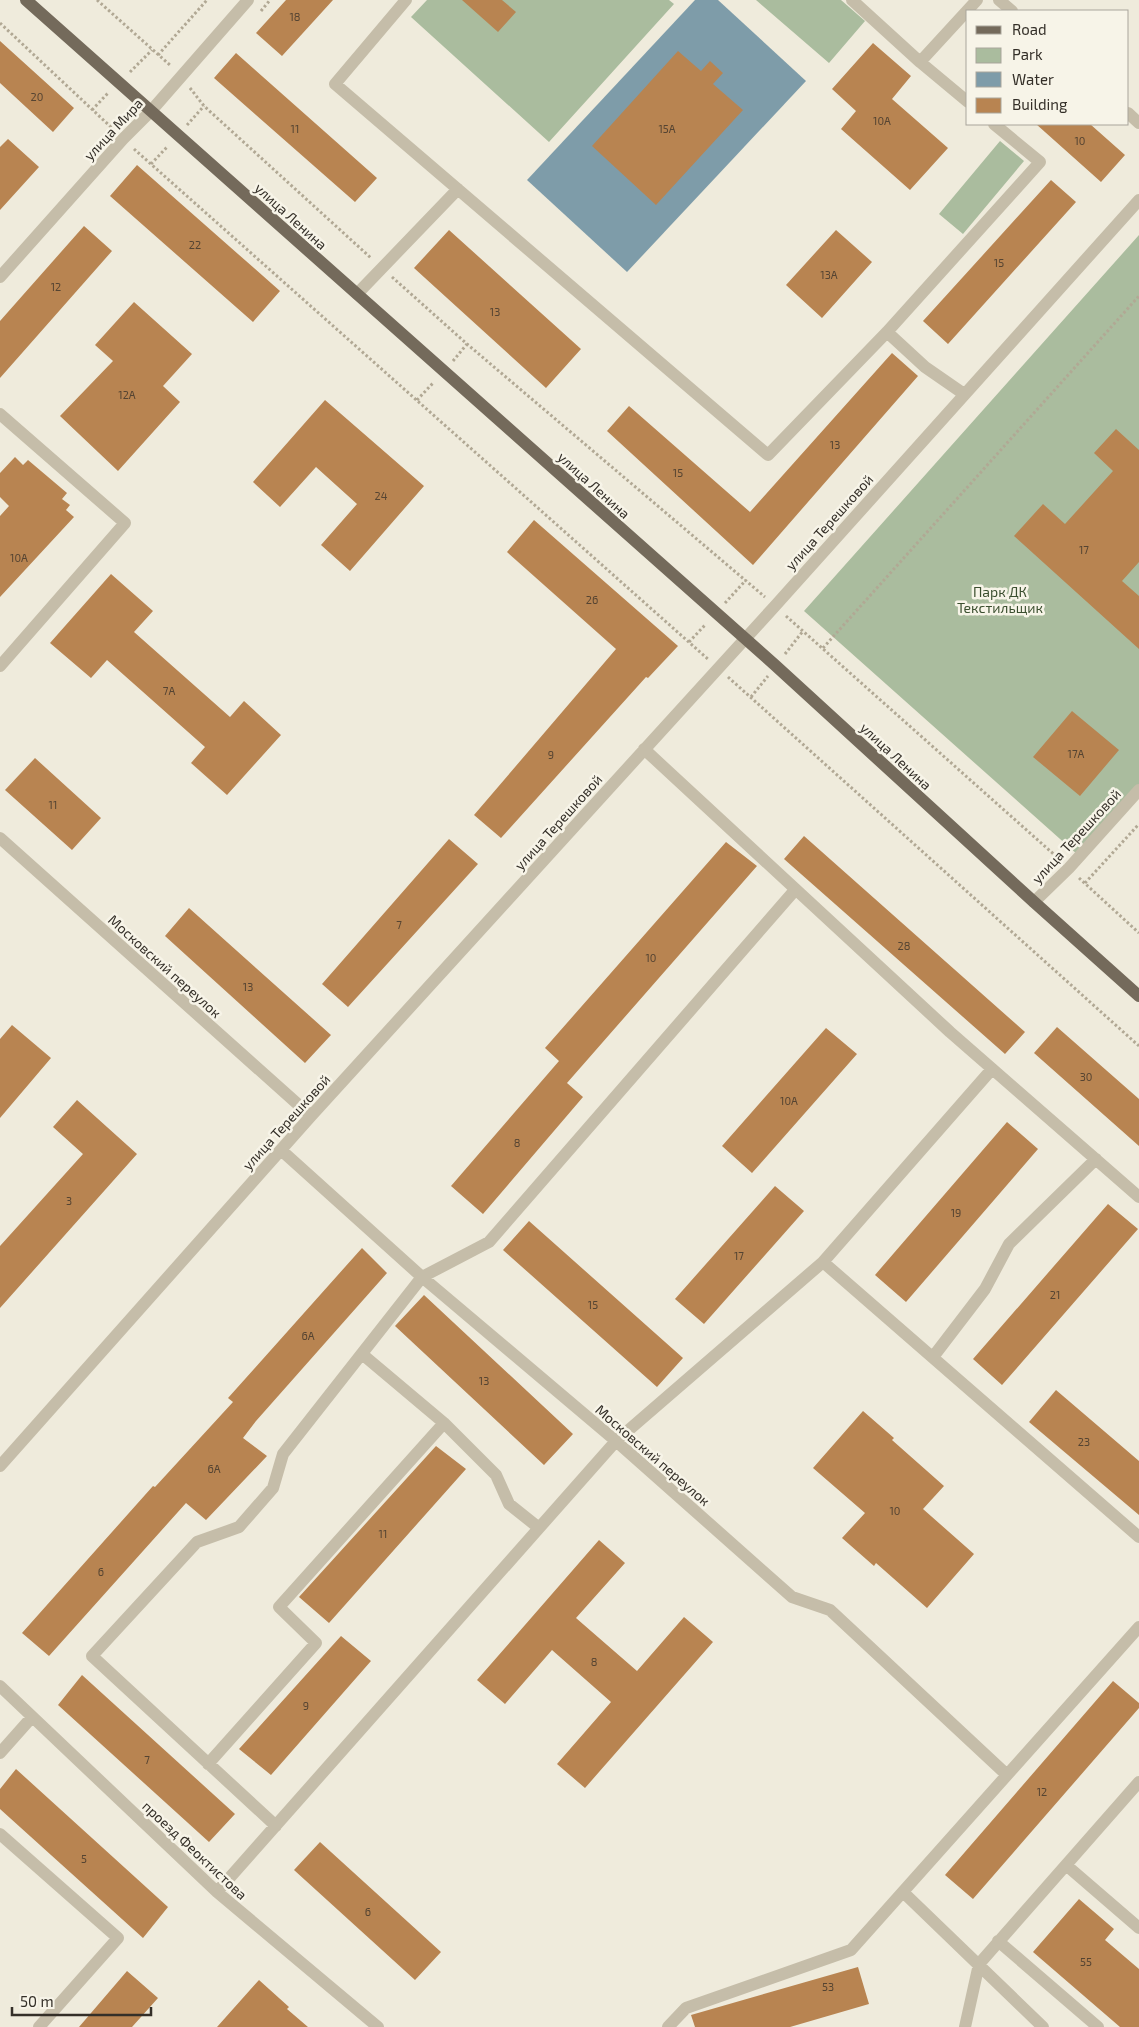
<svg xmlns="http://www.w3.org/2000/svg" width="1139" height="2027" font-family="'Exo 2',sans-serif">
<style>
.green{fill:#aabc9e}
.water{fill:#7e9ca9}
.building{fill:#b88451}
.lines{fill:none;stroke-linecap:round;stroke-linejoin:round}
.path{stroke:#b1a894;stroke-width:3;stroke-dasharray:2.5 2.5;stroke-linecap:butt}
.minor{stroke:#c5bda9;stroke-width:12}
.major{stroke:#746a5b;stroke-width:12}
.labels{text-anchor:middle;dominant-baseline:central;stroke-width:5;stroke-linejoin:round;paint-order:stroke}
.number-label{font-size:11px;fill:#554432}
.street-label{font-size:14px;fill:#342f28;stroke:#f7f4e8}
.park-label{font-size:14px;fill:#3b4f2f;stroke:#f7f4e8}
</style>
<rect width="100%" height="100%" fill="#efebdc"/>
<path class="green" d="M427,0H669L674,4L549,142L411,17Z
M756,0H841L865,21L829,63Z
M1000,141L1024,161L963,234L939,214Z
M1139,235V788L1078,855L804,611Z"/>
<path class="water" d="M695,0H718L806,81L627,272L527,180Z"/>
<path class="building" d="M286,0H333L282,56L256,33Z
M462,0H502L516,12L498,32Z
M0,41L74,108L53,132L0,83Z
M873,43L911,76L892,99L948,148L910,190L841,129L856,111L832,89Z
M678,51L701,71L710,61L723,73L713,84L743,110L656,205L592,146Z
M236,53L377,178L355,202L214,78Z
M1036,124H1090L1125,155L1101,182Z
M8,139L39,167L0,210V147Z
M137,165L280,291L253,322L110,196Z
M1051,180L1076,202L948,344L923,321Z
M84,226L112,251L0,378V321Z
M449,230L581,349L546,388L414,268Z
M836,230L872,262L822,318L786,285Z
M134,302L192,354L163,386L180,402L118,471L60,416L113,361L95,345Z
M892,353L918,376L753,565L607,431L629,406L750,512Z
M325,400L424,486L350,571L321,545L357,504L316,467L280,507L253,482Z
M1116,429L1139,450V562L1122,581L1139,596V649L1014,536L1043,504L1065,524L1113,471L1094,453Z
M15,457L23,465L28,460L67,493L62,499L70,505L66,510L74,517L0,597V516L9,506L0,497V473Z
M534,520L678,646L648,678L646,677L501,838L474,815L616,649L507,552Z
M111,574L153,611L134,632L230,717L244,701L281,735L227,795L191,763L205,747L107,660L91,678L50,643Z
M1072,711L1119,750L1080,796L1033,757Z
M35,758L101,818L72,850L5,790Z
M804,836L1025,1032L1005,1054L784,859Z
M449,839L478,864L348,1007L322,984Z
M726,842L757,866L567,1083L583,1097L483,1214L451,1186L559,1061L545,1048Z
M189,908L331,1035L305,1063L165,936Z
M12,1025L51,1058L0,1118V1039Z
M1057,1027L1139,1099V1146L1034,1053Z
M826,1028L857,1054L752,1173L722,1146Z
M77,1100L137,1154L0,1308V1246L83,1154L53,1127Z
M1007,1122L1038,1149L906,1302L875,1275Z
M775,1186L804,1211L704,1324L675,1299Z
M1108,1204L1138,1229L1002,1385L973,1359Z
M529,1221L683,1358L657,1387L503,1250Z
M362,1248L387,1273L256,1421L243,1438L267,1456L206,1520L186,1503L49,1656L22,1633L153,1486L155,1487L233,1402L228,1398Z
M424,1295L573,1434L544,1465L395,1326Z
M1056,1390L1139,1461V1515L1029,1422Z
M863,1411L894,1438L892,1440L944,1486L923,1509L974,1554L927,1608L876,1563L874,1566L842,1538L865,1513L813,1468Z
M436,1446L466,1469L329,1623L299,1597Z
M599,1540L625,1563L576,1618L637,1671L684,1617L713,1642L585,1788L557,1764L611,1702L552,1650L505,1704L477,1680Z
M341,1636L371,1661L271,1775L239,1749Z
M82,1675L235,1814L209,1842L58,1705Z
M1113,1681L1139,1703V1708L973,1899L945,1875Z
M16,1769L168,1907L143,1938L0,1809V1789Z
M320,1842L441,1952L415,1980L294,1870Z
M1079,1899L1114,1929L1105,1940L1139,1969V2027H1120L1033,1952Z
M858,1967L869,2004L790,2027H695L691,2015Z
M127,1971L158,1998L132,2027H79Z
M259,1980L289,2007L287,2009L308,2027H217Z"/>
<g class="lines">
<path class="path" d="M97,0L171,66
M261,11L270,0
M0,23L113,129
M158,55L207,0
M130,72L152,50
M190,88L204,106L371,258
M92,110L109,92
M187,125L204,106
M134,149L709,660
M151,164L168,146
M392,277L467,344L765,597
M453,361L467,344
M417,400L434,382
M725,603L746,580
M786,616L1058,858
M689,642L706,624
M823,648L1139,296
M785,654L803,631
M728,677L1139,1046
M751,697L768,676
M1079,878L1139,933
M1085,883L1139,824"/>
<path class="minor" d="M406,0L335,84L768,455L887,332L1040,162L994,124
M852,0L920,62L968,102
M999,0L1012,11
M920,62L977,0
M1128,113L1139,123
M0,277L123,139L151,111L248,0
M357,294L458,189
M887,332L925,367L964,394
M0,414L125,523L0,666
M644,749L950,1032L1139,1197
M0,838L311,1116
M1034,902L1069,868L1139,790
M281,1150L422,1277L616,1441L792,1597L830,1610L1007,1775
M823,1262L1139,1537
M362,1354L444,1423
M933,1357L985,1289L1009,1244L1096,1159
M0,1466L311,1116L775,606L1139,200
M0,1686L217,1892L378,2027
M0,1753L32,1717
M208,1764L316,1643L279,1607L444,1423L496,1475L509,1504L539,1528
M276,1826L92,1656L197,1542L239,1527L273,1488L283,1454L422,1277L489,1242L795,890
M0,1834L118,1938L39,2027
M1066,1865L1139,1928
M217,1892L616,1441L823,1262L992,1069
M903,1892L1043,2027
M998,1941L1098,2027
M668,2027L686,2008L851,1950L1139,1627
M965,2027L979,1964L1139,1782"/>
<path class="major" d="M26,0L776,666L1034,902L1139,996"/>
</g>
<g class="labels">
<g class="number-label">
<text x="295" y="16">18</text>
<text x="37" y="96">20</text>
<text x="882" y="120">10А</text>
<text x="295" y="128">11</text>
<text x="667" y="128">15А</text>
<text x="1080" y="140">10</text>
<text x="195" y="244">22</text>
<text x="999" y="262">15</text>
<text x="829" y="274">13А</text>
<text x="56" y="286">12</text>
<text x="495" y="311">13</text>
<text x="127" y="394">12А</text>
<text x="835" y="444">13</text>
<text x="678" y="472">15</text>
<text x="381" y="495">24</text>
<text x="1084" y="549">17</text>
<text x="19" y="557">10А</text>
<text x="592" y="599">26</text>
<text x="169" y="690">7А</text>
<text x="1076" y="753">17А</text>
<text x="551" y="754">9</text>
<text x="53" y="804">11</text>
<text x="399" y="924">7</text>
<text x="904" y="945">28</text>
<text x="651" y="957">10</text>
<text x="248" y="986">13</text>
<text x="1086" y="1076">30</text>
<text x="789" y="1100">10А</text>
<text x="517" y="1142">8</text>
<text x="69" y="1200">3</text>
<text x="956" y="1212">19</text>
<text x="739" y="1255">17</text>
<text x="1055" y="1294">21</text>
<text x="593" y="1304">15</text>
<text x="308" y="1335">6А</text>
<text x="484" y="1380">13</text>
<text x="1084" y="1441">23</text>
<text x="214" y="1468">6А</text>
<text x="895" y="1510">10</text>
<text x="383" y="1533">11</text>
<text x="101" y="1571">6</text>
<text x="594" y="1661">8</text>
<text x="306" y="1705">9</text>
<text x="147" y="1759">7</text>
<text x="1042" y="1791">12</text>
<text x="84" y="1858">5</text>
<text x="368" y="1911">6</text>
<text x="1086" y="1961">55</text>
<text x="828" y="1986">53</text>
</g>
<g class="street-label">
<text transform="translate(113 129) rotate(-47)">улица Мира</text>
<text transform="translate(291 216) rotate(42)">улица Ленина</text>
<text transform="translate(594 485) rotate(42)">улица Ленина</text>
<text transform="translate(829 522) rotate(-48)">улица Терешковой</text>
<text transform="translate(896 756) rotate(43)">улица Ленина</text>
<text transform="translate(558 822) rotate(-48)">улица Терешковой</text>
<text transform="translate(1076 836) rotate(-47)">улица Терешковой</text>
<text transform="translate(165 966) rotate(42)">Московский переулок</text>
<text transform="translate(286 1122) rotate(-48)">улица Терешковой</text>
<text transform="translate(653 1455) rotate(41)">Московский переулок</text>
<text transform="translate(195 1850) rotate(43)">проезд Феоктистова</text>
</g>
<g class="park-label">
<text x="1000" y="591">Парк ДК<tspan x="1000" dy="16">Текстильщик</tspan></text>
</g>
</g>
<rect x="966" y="10" width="162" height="115" fill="#f7f4e8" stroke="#a9a59b"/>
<rect x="976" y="26" width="25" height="8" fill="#746a5b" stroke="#a9a59b"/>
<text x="1012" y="35" font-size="15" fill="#342f28">Road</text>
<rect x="976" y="48" width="25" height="15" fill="#aabc9e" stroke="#a9a59b"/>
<text x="1012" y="60" font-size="15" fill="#342f28">Park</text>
<rect x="976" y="72" width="25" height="15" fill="#7e9ca9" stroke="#a9a59b"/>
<text x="1012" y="85" font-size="15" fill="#342f28">Water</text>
<rect x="976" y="98" width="25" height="15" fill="#b88451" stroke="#a9a59b"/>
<text x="1012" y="110" font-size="15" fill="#342f28">Building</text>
<path d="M12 2007v8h139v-8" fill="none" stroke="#342f28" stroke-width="2.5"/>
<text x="20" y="2007" font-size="15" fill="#342f28" stroke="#f7f4e8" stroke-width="4" paint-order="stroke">50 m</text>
</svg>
